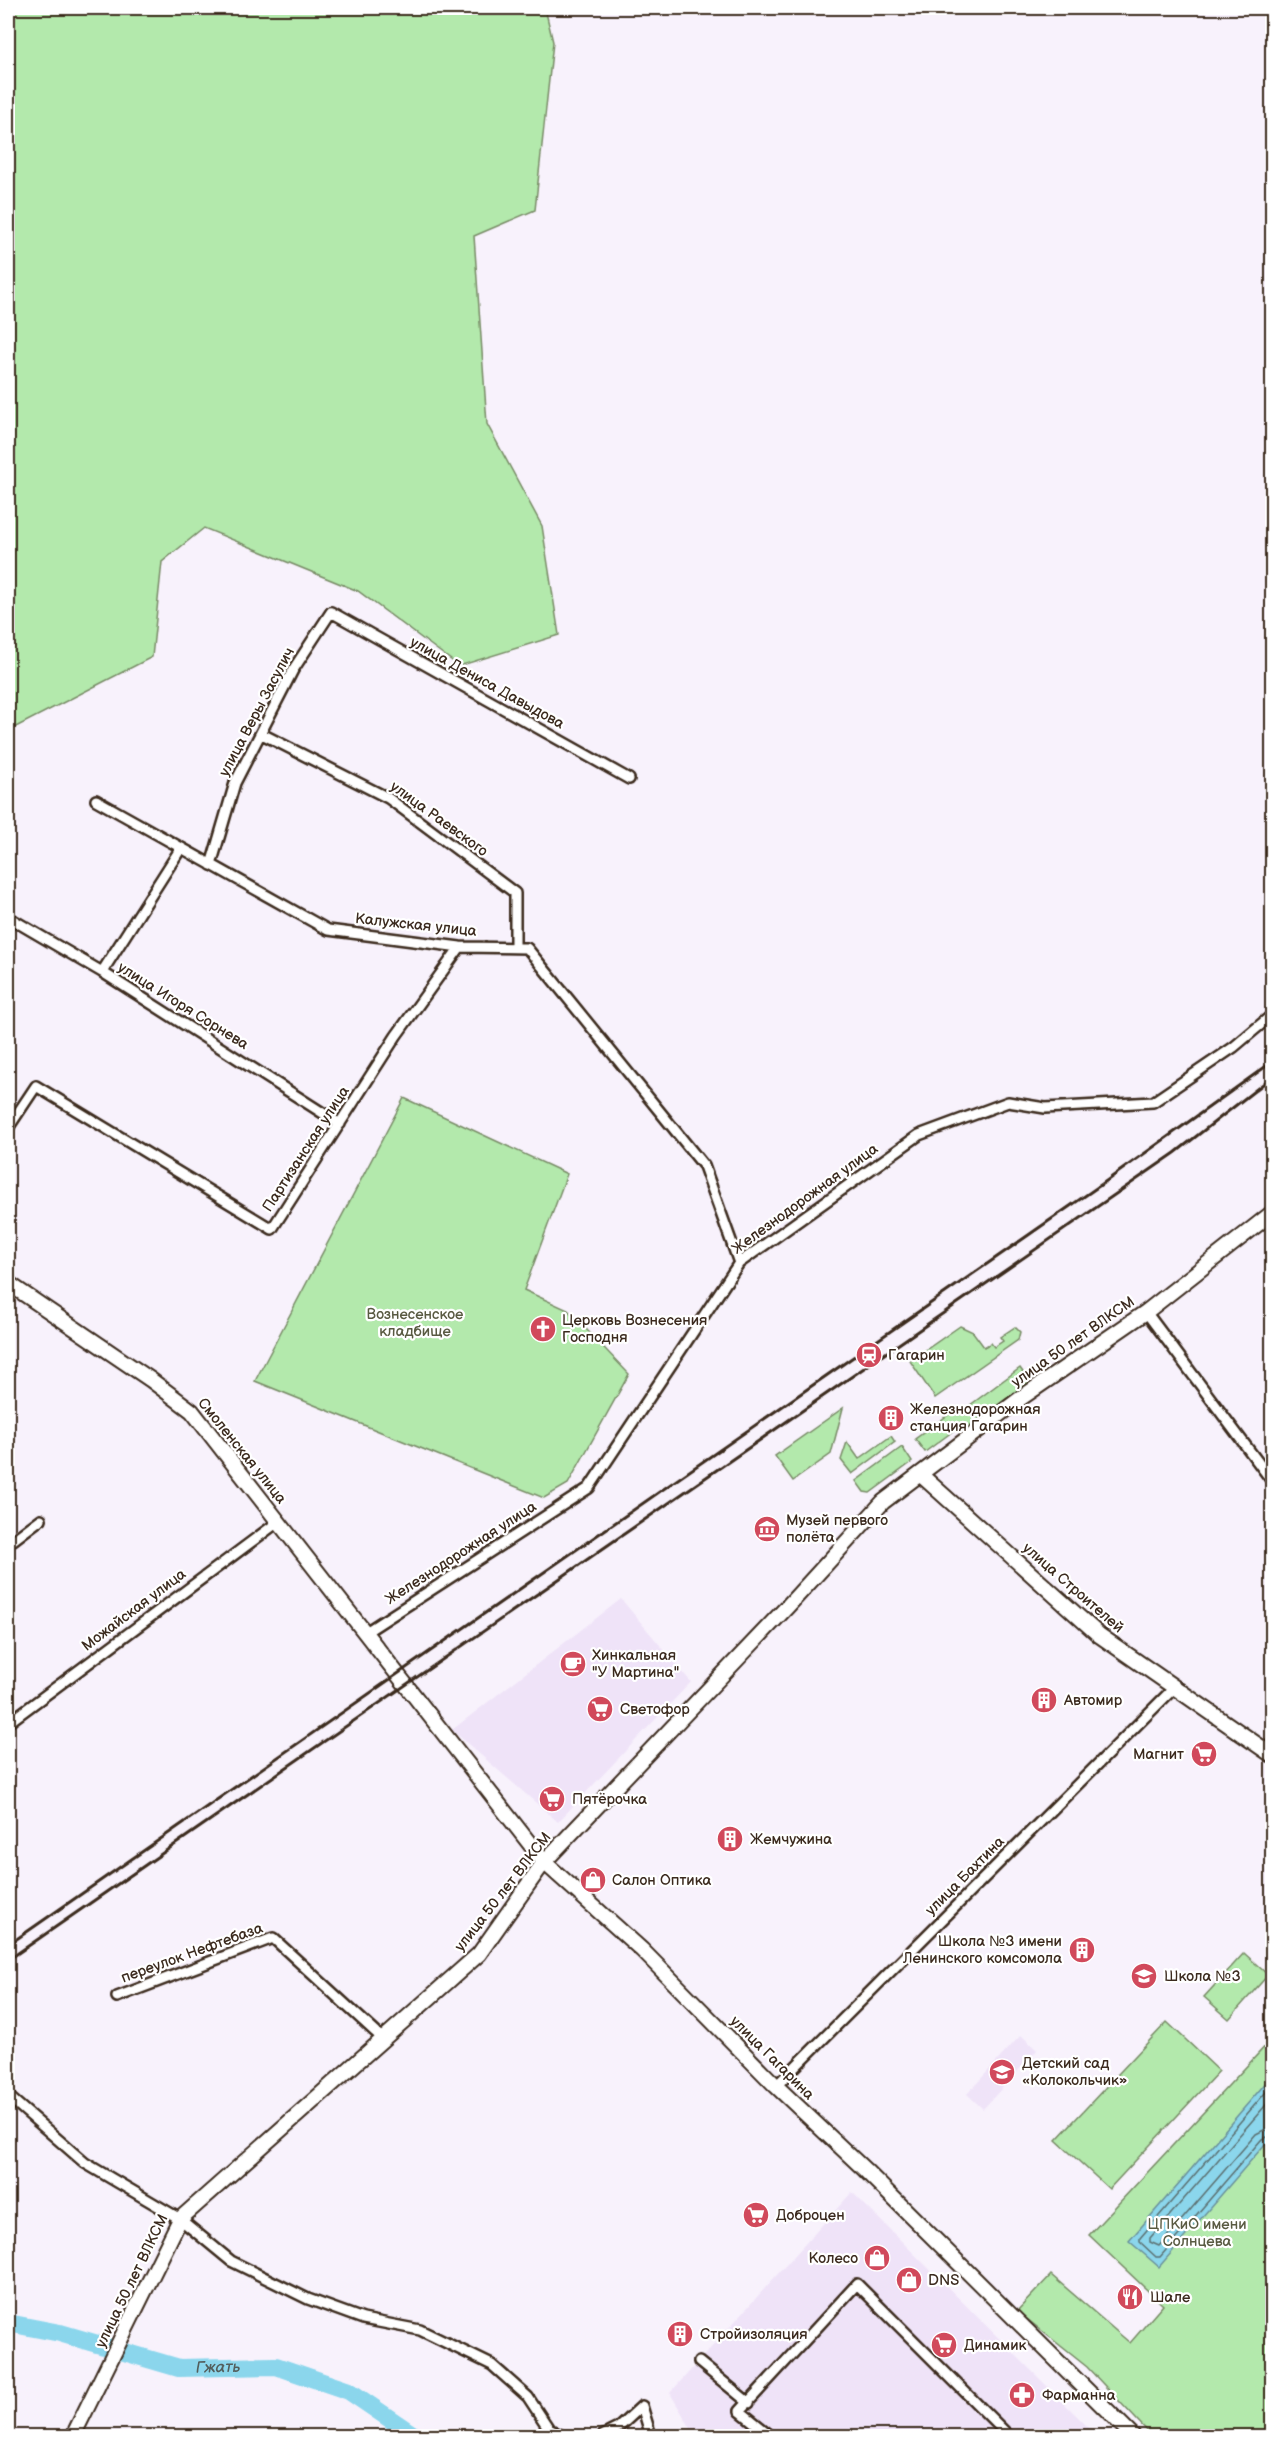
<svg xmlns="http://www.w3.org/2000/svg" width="1280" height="2444" font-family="'Balsamiq Sans',sans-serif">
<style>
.built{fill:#efe3f8}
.green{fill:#b3e9ac;stroke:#778a65;stroke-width:1.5}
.water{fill:#8bd6ec;stroke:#6b919a;stroke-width:1.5}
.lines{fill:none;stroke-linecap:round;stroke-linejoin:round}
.shore{stroke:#5b6f70;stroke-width:1.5}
.river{stroke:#8bd6ec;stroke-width:18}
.street-casing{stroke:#3b2a1e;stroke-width:14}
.secondary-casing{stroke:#3b2a1e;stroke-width:18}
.street{stroke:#fff;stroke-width:9}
.secondary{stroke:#fff;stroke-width:14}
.rail{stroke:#3b2a1e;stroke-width:3}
.labels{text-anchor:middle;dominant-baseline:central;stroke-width:4.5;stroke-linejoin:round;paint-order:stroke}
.street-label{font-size:15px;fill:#3b2a1e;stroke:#fff}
.park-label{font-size:15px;fill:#595a42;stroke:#fff}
.poi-label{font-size:15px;fill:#3b2a1e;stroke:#fff;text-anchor:start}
.water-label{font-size:16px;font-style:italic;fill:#535e5c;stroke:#fff}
</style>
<rect width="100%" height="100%" fill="#f8f2fc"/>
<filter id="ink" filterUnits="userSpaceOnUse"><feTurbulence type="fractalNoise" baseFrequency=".0167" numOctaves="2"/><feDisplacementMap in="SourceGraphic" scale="12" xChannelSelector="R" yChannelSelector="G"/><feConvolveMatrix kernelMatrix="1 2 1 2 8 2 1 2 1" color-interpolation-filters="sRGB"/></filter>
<g filter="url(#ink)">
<path class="built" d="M621,1599L691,1682L558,1822L452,1730Z
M1021,2035L1037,2050L983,2109L967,2094Z
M852,2192L1097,2436H692L693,2432L670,2393Z"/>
<path class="green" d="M8,8H545L553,42L535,210L474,236L487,424L542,526L559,635L459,666L358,591L204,528L162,562L152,657L8,731Z
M404,1098L567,1174L524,1290L568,1310L629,1374L568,1484L544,1498L255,1381Z
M960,1326L973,1332L984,1347L991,1343L994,1347L1003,1341L1000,1337L1015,1327L1020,1332L1018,1340L935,1398L910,1361Z
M1020,1368L1030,1382L963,1431L960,1426L925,1452L915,1439L959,1407L962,1411Z
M843,1408L831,1454L793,1481L775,1456Z
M891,1436L895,1442L852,1474L841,1460L847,1442L859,1459Z
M902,1447L912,1462L870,1493L864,1492L856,1481Z
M1244,1953L1268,1975L1229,2019L1204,1997Z
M1167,2022L1219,2071L1109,2189L1056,2140Z
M1272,2039V2436H1152L1087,2367L1017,2311L1051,2275L1130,2343L1163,2305L1089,2235Z"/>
<path class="water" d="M1270,2078L1272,2148L1266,2143L1159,2267L1129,2241Z"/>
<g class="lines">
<path class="shore" d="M1272,2085L1140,2238V2242L1156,2257H1160L1261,2140L1267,2137L1272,2140
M1272,2098L1150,2238V2242L1159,2246L1256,2134L1264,2130L1272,2131"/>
<path class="river" id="s1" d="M8,2323L60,2333L179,2368L276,2366L349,2391L415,2436"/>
<defs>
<path id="street" d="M262,734L388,798L515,893V947
M96,800L328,930L460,947L527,948L704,1166L739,1263
M211,865L235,783L293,670L331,612L629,779
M8,917L102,972L340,1124
M102,972L181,848
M8,1128L36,1086L272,1229L396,1036L460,947
M1146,1312L1272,1481
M8,1544L41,1519
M366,1632L589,1488L739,1263L919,1135L1008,1102L1045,1108L1153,1102L1234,1047L1272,1015
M8,1723L278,1522
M117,1997L273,1938L383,2039
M776,2086L1175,1687
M8,2096L85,2163L180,2219L231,2261L308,2299L363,2319L420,2330L492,2365L528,2397L549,2429L562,2436
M699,2362L749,2403
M602,2436L618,2428L642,2406L651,2436
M771,2436L740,2411L857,2284L1009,2436"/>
<path id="secondary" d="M8,1283L151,1380L192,1411L544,1862L642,1950L776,2086L865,2170L1133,2436
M921,1475L1099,1635L1272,1755
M73,2436L180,2219L479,1954L544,1862L787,1607L883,1502L1021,1398L1146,1312L1272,1213"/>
</defs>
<use href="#street" class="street-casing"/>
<use href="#secondary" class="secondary-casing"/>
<use href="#street" class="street"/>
<use href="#secondary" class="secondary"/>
<path class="rail" d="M8,1945L1102,1184L1272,1062
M8,1960L1175,1153L1272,1077"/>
</g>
</g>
<defs>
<symbol id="church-disc" viewBox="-11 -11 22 22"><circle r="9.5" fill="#d1495b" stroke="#fff"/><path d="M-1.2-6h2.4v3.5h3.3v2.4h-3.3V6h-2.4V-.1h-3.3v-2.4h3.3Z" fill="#fff"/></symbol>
<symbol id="station-disc" viewBox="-11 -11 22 22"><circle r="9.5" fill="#d1495b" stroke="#fff"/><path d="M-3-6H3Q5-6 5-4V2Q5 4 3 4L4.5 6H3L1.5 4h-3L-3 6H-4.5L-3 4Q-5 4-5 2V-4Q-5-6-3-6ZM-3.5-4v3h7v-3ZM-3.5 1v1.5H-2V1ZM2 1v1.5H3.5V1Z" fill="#fff"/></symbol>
<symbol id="building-disc" viewBox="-11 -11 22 22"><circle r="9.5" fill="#d1495b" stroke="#fff"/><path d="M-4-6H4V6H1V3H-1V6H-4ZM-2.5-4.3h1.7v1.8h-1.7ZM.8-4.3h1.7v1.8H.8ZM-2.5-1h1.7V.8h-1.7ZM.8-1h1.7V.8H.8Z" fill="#fff"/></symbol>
<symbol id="museum-disc" viewBox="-11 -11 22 22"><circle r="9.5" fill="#d1495b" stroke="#fff"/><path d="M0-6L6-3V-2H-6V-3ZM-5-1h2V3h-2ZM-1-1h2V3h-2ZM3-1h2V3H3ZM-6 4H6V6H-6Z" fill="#fff"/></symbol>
<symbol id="cafe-disc" viewBox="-11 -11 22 22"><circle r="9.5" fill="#d1495b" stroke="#fff"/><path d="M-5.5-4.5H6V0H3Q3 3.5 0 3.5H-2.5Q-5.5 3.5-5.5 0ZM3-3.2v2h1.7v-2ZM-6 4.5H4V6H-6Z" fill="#fff"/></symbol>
<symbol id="supermarket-disc" viewBox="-11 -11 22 22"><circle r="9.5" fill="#d1495b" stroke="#fff"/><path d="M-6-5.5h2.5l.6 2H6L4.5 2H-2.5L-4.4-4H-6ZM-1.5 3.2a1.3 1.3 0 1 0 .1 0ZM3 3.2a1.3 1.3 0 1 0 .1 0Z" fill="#fff"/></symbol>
<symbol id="shop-disc" viewBox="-11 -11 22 22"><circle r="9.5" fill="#d1495b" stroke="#fff"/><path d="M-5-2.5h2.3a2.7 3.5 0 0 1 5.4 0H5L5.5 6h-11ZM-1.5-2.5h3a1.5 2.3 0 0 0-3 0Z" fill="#fff"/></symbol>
<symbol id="school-disc" viewBox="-11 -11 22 22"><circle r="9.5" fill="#d1495b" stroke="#fff"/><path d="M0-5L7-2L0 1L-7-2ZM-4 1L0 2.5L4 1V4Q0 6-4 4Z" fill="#fff"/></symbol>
<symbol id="restaurant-disc" viewBox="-11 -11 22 22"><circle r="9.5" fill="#d1495b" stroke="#fff"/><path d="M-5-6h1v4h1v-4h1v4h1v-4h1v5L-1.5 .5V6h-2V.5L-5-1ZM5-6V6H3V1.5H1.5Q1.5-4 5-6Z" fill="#fff"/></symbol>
<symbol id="pharmacy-disc" viewBox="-11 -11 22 22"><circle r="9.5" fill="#d1495b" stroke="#fff"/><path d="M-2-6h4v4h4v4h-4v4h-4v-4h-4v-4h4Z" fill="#fff"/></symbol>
</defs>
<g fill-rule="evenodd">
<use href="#church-disc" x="528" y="1314" width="30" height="30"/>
<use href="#station-disc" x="854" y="1340" width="30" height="30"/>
<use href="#building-disc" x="876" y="1403" width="30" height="30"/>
<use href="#museum-disc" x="752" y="1514" width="30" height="30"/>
<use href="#cafe-disc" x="558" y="1649" width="30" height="30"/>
<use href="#building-disc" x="1029" y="1685" width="30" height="30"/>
<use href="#supermarket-disc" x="585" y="1694" width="30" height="30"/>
<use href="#supermarket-disc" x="1189" y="1739" width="30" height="30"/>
<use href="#supermarket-disc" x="537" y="1784" width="30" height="30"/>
<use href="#building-disc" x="715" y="1824" width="30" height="30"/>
<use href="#shop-disc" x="578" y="1865" width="30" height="30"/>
<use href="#building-disc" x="1067" y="1935" width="30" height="30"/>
<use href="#school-disc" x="1129" y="1961" width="30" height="30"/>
<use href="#school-disc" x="987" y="2057" width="30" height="30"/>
<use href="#supermarket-disc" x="741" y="2200" width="30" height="30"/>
<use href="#shop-disc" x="862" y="2243" width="30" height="30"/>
<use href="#shop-disc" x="894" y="2265" width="30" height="30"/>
<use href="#restaurant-disc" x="1115" y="2282" width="30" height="30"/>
<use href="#building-disc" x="665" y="2319" width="30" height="30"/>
<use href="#supermarket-disc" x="929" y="2330" width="30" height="30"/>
<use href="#pharmacy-disc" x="1007" y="2380" width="30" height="30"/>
</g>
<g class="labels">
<g class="street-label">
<text transform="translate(487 683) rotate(29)">улица Дениса Давыдова</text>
<text transform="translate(257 712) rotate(-62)">улица Веры Засулич</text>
<text transform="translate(439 819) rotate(36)">улица Раевского</text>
<text transform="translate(416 925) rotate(6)">Калужская улица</text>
<text transform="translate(183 1006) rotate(32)">улица Игоря Сорнева</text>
<text transform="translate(306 1149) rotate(-57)">Партизанская улица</text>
<text transform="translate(805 1199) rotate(-36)">Железнодорожная улица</text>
<text transform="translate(1073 1342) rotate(-35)">улица 50 лет ВЛКСМ</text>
<text transform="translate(242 1451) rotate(51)">Смоленская улица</text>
<text transform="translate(461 1553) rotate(-33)">Железнодорожная улица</text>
<text transform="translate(1073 1588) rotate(41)">улица Строителей</text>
<text transform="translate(134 1610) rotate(-37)">Можайская улица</text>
<text transform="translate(965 1876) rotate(-45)">улица Бахтина</text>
<text transform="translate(503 1892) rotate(-52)">улица 50 лет ВЛКСМ</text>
<text transform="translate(192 1953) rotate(-20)">переулок Нефтебаза</text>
<text transform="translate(772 2058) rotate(45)">улица Гагарина</text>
<text transform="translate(132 2281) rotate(-64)">улица 50 лет ВЛКСМ</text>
</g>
<g class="park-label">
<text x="415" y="1314">Вознесенское<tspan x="415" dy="17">кладбище</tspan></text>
<text x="1197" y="2224">ЦПКиО имени<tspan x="1197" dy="17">Солнцева</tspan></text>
</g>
<g class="poi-label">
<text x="562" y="1320">Церковь Вознесения<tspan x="562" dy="17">Господня</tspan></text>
<text x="888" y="1355">Гагарин</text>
<text x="910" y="1409">Железнодорожная<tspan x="910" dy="17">станция Гагарин</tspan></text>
<text x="786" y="1520">Музей первого<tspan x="786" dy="17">полёта</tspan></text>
<text x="592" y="1655">Хинкальная<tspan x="592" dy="17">"У Мартина"</tspan></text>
<text x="1064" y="1700">Автомир</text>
<text x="620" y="1709">Светофор</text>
<text x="1184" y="1754" text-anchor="end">Магнит</text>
<text x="572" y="1799">Пятёрочка</text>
<text x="750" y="1839">Жемчужина</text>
<text x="612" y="1880">Салон Оптика</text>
<text x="1062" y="1941" text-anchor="end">Школа №3 имени<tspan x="1062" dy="17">Ленинского комсомола</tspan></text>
<text x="1164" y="1976">Школа №3</text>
<text x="1022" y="2063">Детский сад<tspan x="1022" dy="17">«Колокольчик»</tspan></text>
<text x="776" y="2215">Доброцен</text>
<text x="858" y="2258" text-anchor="end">Колесо</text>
<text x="928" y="2280">DNS</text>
<text x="1150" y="2297">Шале</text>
<text x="700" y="2334">Стройизоляция</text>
<text x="964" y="2345">Динамик</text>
<text x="1042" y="2395">Фарманна</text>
</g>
<g class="water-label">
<text stroke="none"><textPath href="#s1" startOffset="216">Гжать</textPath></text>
</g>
</g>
<rect width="1280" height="2444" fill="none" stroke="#fff" stroke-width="30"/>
<rect x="15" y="15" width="1250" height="2414" fill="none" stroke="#3b2a1e" stroke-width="2" filter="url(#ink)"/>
</svg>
